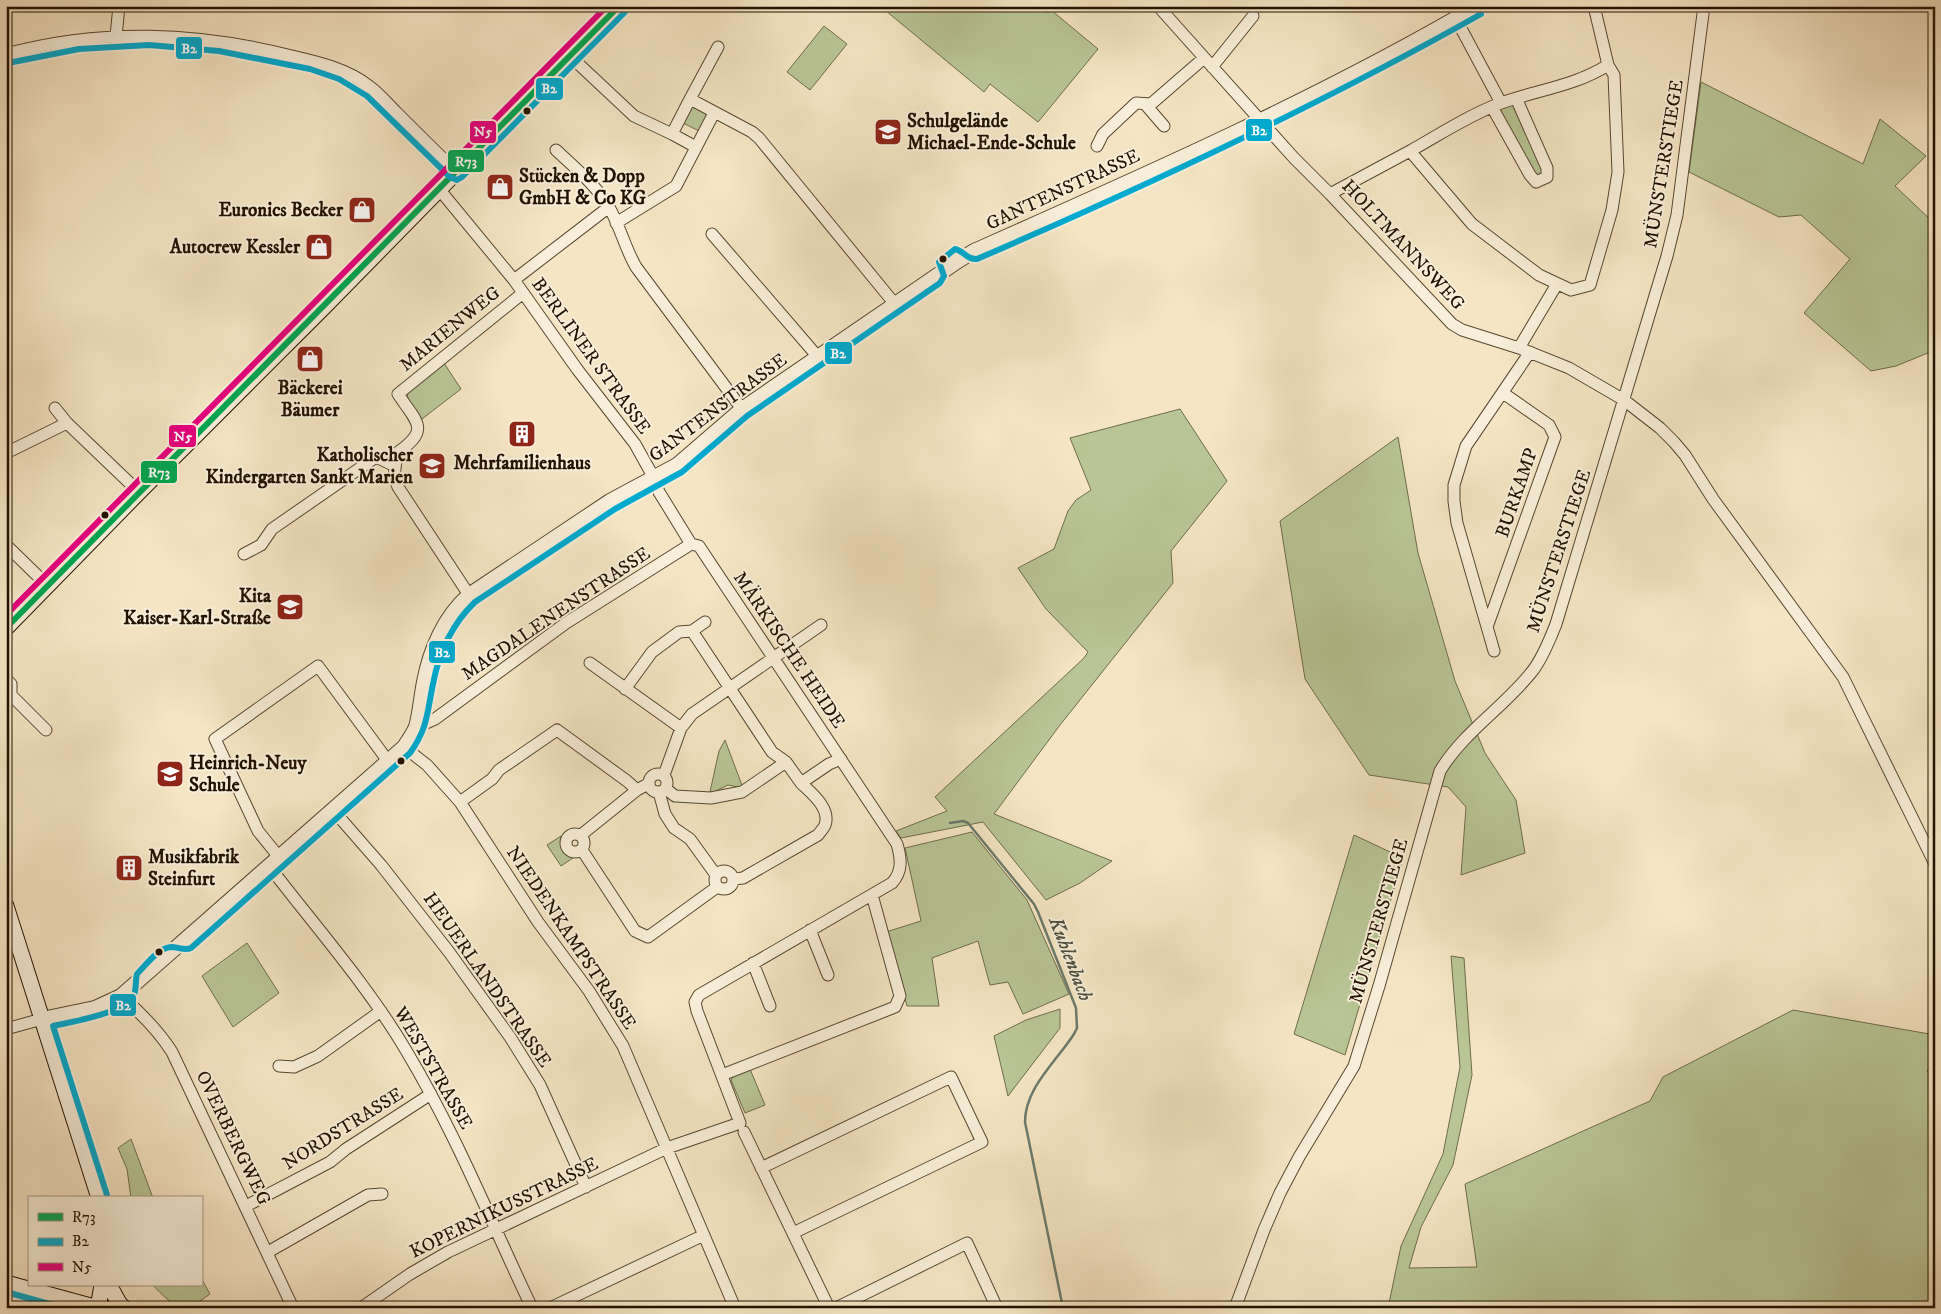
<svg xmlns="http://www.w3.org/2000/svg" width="1941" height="1314" font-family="'IM FELL DW Pica',serif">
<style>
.green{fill:#b9c596;stroke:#6e6c4b}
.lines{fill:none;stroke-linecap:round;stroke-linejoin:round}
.stream{stroke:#6c7a6d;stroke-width:2.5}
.minor-casing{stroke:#584731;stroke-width:13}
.tertiary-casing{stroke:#584731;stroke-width:16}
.secondary-casing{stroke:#231200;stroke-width:17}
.minor{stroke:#f8eed9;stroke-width:11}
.tertiary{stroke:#f8eed9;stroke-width:14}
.secondary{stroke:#f8eed9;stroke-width:15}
.bus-1-casing{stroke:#f8eed9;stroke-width:10}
.bus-2-casing{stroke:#f8eed9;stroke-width:10}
.bus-3-casing{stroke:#f8eed9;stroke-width:10}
.bus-1{stroke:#00a651;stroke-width:6}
.bus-2{stroke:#00a9ce;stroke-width:6}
.bus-3{stroke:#e5007d;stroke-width:6}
.bus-dot{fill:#231200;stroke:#f8eed9;stroke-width:2}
.labels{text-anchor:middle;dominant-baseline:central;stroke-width:4;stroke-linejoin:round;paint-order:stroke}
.poi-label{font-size:19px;font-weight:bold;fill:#231200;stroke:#f8eed9;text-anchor:start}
.street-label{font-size:19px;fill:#231200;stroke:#f8eed9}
.water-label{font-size:20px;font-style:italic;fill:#4d4f40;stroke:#f8eed9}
.line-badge{stroke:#f8eed9;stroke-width:2}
.badge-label{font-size:14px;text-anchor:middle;font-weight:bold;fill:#fff}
</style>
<rect width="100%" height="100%" fill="#f5e5c4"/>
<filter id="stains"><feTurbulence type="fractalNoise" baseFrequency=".004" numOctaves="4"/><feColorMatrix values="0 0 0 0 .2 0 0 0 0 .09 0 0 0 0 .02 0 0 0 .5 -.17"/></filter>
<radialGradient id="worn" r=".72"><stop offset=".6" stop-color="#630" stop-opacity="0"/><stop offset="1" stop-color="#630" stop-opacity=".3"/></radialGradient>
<path class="green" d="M880,6H1040L1048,13L1051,10L1098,49L1038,122L990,84L984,92Z
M824,26L847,44L810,90L787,72Z
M1701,82L1863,164L1880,119L1926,156L1895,186L1935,224V350L1896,366L1871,371L1804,313L1850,259L1801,215L1779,217L1689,172Z
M1515,101L1545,176L1537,179L1495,108Z
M692,105L705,112L707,117L699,131L681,122Z
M444,363L461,389L422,419C415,410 405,402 408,391Z
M1180,409L1227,481L1171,551L1173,583L1060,725L994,814L1112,861L1080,883L1046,900L983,822L901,838L896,831L947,811L935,797L1084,658L1088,652L1046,609L1018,568L1054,549L1068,511L1076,500L1091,490L1070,438Z
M1398,437L1418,553L1455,681L1485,753L1516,800L1525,853L1461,875L1466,807L1448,787L1369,775L1305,679L1280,521Z
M725,740L743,788L728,785L712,793L710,792L719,751Z
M972,832L1027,900L1069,994L1023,1014L1008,982L990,985L978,941L932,958L939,1006H907L886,932L921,921L905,848Z
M1354,835L1403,858L1345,1055L1294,1034Z
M561,836L563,851L573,858L561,866L547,845Z
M247,943L279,993L233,1027L202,976Z
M1451,956L1464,958L1472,1075L1453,1165L1421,1227L1409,1268L1477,1267L1465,1184L1650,1101L1663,1077L1793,1010L1935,1035V1061L1927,1071L1935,1081V1308H1388L1401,1246L1443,1154L1460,1067Z
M1060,1009V1028L1008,1096L994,1036L1026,1020Z
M750,1069L765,1105L745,1113L731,1080L734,1075Z
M131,1139L153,1198H131L127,1169L118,1148Z
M201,1278L210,1294C204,1298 197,1304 189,1307C178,1312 160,1293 153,1285H201Z"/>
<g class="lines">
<path class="stream" d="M950,823L963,821L968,823L1034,904L1038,912L1076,1008L1077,1028L1074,1034C1056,1062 1025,1088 1025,1122L1063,1308"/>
<defs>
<path id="minor" d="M1158,6L1294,158L1330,194L1452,324L1462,330L1519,348L1569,368L1624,400L1660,428L1674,442L1685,455L1713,499L1843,677L1935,864
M1452,6L1462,15
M1594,6L1608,65L1614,75L1618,172L1612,210L1590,285L1571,290L1539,275L1472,224L1410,151C1439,135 1469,115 1501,103C1537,90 1575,86 1608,65
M1456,19L1501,103
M116,36L119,6
M6,54C103,28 196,32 292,56C318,62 348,69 369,86C379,93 388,104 397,113C416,132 436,152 456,171
M570,56L634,116L672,134
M1212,67L1253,16
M690,99L718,47
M1145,104L1164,126
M1492,107L1530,175L1536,182L1547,177V168L1516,98
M1097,146L1103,134L1136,103L1151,104L1204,58
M696,147L672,134L690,99L752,132L759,138L894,303
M556,150C575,168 596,185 609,207C620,226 625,248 636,267L742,409
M1330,194L1410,151
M616,223L676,186L714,113
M712,234L818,357
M514,280L609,207
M1519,348L1557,284
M55,408L67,423L139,492
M6,453L67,423
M6,545L48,586
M244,554L261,545L272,529L376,457L395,466
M469,595L398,487L394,476L397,453C431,429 417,423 398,394L523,293
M1487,627L1555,437L1549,425L1503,393
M692,631L772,752L786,762L801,783
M1494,651L1457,523L1454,501V485L1466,446L1530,352
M590,663L681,728
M6,679L11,684V695L46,730
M625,689L652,652L679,632L692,631L705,622
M415,728L435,719L566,623L691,544
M404,747L427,765L460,802L538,922L589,991L623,1046L735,1308
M649 783a9 9 0 1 1 18 0a9 9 0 1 1-18 0Z
M664,775L681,728L692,714L821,625
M666,789L675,796L711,798L742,792L786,762
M659,792L665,814L674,828L690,839L716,875
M460,802L492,779L499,770L557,730L627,781L637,790
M333,810L381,865L449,952L510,1037L540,1085L586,1187
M566 843a9 9 0 1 1 18 0a9 9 0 1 1-18 0Z
M581,835L637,790L648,784
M582,850L635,931L648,937L717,887
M279,857L258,831L215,739L318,666L388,761
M269,866C315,926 369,987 407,1052C456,1134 491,1222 532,1308
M715 880a9 9 0 1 1 18 0a9 9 0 1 1-18 0Z
M734,879L743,878L818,835C820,832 824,828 825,825C831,808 811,793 801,783L829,764L841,759
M810,930L828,975
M753,963L770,1006
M121,996C141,1013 158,1030 172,1052L293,1308
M6,1029L42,1019
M279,1066L294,1067L318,1056L381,1011
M722,1075L895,1007L900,996L872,895
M744,1132L829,1308
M761,1168L951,1077L982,1142L793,1233
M246,1206L330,1162L346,1149L431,1094
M268,1252L368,1195L382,1194
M361,1308L410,1274L448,1252L667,1148L740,1123L697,1011L695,1002L699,995L892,883C903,871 901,858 897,844L699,546L691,544L659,492L654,478L635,444L577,369L514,280L439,189
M550,1308L704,1235
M836,1308L967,1243L997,1308
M1235,1308L1264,1230L1280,1193L1299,1157L1354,1066L1379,986L1440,771C1464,731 1506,706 1534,669C1544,655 1550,639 1556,624L1667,256L1677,215L1704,6"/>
<path id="tertiary" d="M42,1019L95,1008L121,996L404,747C408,741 413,734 416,727C420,713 421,697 424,682C430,650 444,617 469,595L610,501L677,465L742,409L958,261L974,251C1143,176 1318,99 1477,6"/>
<path id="secondary" d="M6,628L139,492L325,306L619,6
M6,906L99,1198
M6,1283L98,1308L102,1285
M109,1285L119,1303L124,1308"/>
</defs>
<use href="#minor" class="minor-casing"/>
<use href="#tertiary" class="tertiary-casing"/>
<use href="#secondary" class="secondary-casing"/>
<use href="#minor" class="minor"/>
<use href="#tertiary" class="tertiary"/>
<use href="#secondary" class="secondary"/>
<defs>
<path id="bus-1" d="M6,628L619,6"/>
<path id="bus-2" d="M8,63L79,49L149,45L219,51L310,69L339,79L367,96L450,177L457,180L462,177L625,12
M107,1195L53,1026C72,1022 123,1013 133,997C137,991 135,981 137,974C146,965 158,948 171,947C179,947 184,951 191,948L410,753C428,728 427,712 433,684C439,652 452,624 475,602L615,509L682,472L747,416L940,283L944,276L939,262L955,249C964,251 967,260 977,259C1149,185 1318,106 1481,14
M6,1292L64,1308"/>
<path id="bus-3" d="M6,615L607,6"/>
</defs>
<use href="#bus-1" class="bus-1-casing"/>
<use href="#bus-2" class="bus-2-casing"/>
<use href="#bus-3" class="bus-3-casing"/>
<use href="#bus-1" class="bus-1"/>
<use href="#bus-2" class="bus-2"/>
<use href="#bus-3" class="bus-3"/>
</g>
<defs>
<symbol id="school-square" viewBox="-11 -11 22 22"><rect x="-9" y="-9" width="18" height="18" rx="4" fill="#8f2418" stroke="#f8eed9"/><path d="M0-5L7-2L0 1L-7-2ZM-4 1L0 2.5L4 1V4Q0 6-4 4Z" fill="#fff"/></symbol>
<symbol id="shop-square" viewBox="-11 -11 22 22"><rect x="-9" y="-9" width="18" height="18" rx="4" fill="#8f2418" stroke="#f8eed9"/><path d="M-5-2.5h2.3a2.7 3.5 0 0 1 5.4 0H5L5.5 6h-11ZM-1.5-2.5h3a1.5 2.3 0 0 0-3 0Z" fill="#fff"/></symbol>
<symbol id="building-square" viewBox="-11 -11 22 22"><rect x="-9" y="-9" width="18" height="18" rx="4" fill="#8f2418" stroke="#f8eed9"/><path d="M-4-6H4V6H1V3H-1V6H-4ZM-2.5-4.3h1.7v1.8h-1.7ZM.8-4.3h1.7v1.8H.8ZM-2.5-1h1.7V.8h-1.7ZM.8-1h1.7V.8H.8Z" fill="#fff"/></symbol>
</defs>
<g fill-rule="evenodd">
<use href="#school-square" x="872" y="116" width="32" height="32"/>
<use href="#shop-square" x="484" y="171" width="32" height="32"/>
<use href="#shop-square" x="346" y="194" width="32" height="32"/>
<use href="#shop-square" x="303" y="231" width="32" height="32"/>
<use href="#shop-square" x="294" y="343" width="32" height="32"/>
<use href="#building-square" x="506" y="418" width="32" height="32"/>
<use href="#school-square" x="416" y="450" width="32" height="32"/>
<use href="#school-square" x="274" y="591" width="32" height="32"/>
<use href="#school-square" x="154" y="758" width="32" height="32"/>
<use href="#building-square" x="113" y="852" width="32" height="32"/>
</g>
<g class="bus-dot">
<circle cx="527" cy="111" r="4.5"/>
<circle cx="943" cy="259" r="4.5"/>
<circle cx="105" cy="515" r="4.5"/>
<circle cx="401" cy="761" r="4.5"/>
<circle cx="159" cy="952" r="4.5"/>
</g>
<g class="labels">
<g class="poi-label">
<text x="907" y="121">Schulgelände<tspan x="907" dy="22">Michael-Ende-Schule</tspan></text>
<text x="519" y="176">Stücken &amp; Dopp<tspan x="519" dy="22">GmbH &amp; Co KG</tspan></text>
<text x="343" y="210" text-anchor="end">Euronics Becker</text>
<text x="300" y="247" text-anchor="end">Autocrew Kessler</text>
<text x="310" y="388" text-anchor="middle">Bäckerei<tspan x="310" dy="22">Bäumer</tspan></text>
<text x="413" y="455" text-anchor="end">Katholischer<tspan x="413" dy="22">Kindergarten Sankt Marien</tspan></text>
<text x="522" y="463" text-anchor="middle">Mehrfamilienhaus</text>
<text x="271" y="596" text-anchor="end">Kita<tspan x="271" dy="22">Kaiser-Karl-Straße</tspan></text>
<text x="189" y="763">Heinrich-Neuy<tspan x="189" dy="22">Schule</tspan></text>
<text x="148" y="857">Musikfabrik<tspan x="148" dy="22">Steinfurt</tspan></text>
</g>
<g class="street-label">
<text transform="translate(1664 164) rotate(-81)">MÜNSTERSTIEGE</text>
<text transform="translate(1063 190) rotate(-25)">GANTENSTRASSE</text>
<text transform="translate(1403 245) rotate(47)">HOLTMANNSWEG</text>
<text transform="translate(450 329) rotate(-39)">MARIENWEG</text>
<text transform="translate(591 356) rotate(54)">BERLINER STRASSE</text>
<text transform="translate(718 408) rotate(-37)">GANTENSTRASSE</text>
<text transform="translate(1517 493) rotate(-71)">BURKAMP</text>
<text transform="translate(1559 551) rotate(-72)">MÜNSTERSTIEGE</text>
<text transform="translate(556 614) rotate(-34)">MAGDALENENSTRASSE</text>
<text transform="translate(789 650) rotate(56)">MÄRKISCHE HEIDE</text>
<text transform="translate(1379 921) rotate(-74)">MÜNSTERSTIEGE</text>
<text transform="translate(571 938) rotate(56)">NIEDENKAMPSTRASSE</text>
<text transform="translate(487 980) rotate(55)">HEUERLANDSTRASSE</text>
<text transform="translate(433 1068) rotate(60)">WESTSTRASSE</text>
<text transform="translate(343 1129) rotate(-32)">NORDSTRASSE</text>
<text transform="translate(233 1138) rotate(64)">OVERBERGWEG</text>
<text transform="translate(504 1208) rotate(-26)">KOPERNIKUSSTRASSE</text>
</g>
<g class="water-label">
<text transform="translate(1070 959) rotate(69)">Kuhlenbach</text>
</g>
</g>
<g class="line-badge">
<rect x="175" y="36" width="28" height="24" rx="5" fill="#00a9ce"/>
<rect x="535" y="77" width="29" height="24" rx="5" fill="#00a9ce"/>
<rect x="1245" y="118" width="28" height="24" rx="5" fill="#00a9ce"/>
<rect x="469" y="120" width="28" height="24" rx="5" fill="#e5007d"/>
<rect x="447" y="149" width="38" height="24" rx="5" fill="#00a651"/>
<rect x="824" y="341" width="29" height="24" rx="5" fill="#00a9ce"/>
<rect x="168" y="424" width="29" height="24" rx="5" fill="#e5007d"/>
<rect x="140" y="460" width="38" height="24" rx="5" fill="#00a651"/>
<rect x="428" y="640" width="28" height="24" rx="5" fill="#00a9ce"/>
<rect x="109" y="993" width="28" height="24" rx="5" fill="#00a9ce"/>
</g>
<g class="badge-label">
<text x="189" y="53">B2</text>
<text x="549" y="93">B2</text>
<text x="1259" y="135">B2</text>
<text x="483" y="136">N5</text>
<text x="466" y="166">R73</text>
<text x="838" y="358">B2</text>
<text x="183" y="441">N5</text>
<text x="159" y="477">R73</text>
<text x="442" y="657">B2</text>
<text x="123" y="1010">B2</text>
</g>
<rect width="1941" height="1314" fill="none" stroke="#f5e5c4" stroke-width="25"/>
<rect x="8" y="8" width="1926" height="1299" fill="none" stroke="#231200" stroke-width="2.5"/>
<rect x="12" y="12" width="1916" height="1289" fill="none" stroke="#231200"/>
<rect x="28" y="1196" width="175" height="90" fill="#f8eed9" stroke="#a39682"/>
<rect x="38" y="1213" width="25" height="8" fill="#00a651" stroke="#a39682"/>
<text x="72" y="1222" font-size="15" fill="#231200">R73</text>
<rect x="38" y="1238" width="25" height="8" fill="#00a9ce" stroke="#a39682"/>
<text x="72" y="1246" font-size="15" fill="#231200">B2</text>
<rect x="38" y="1263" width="25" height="8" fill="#e5007d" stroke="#a39682"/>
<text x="72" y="1272" font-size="15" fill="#231200">N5</text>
<rect width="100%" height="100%" filter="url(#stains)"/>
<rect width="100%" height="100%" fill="url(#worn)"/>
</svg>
